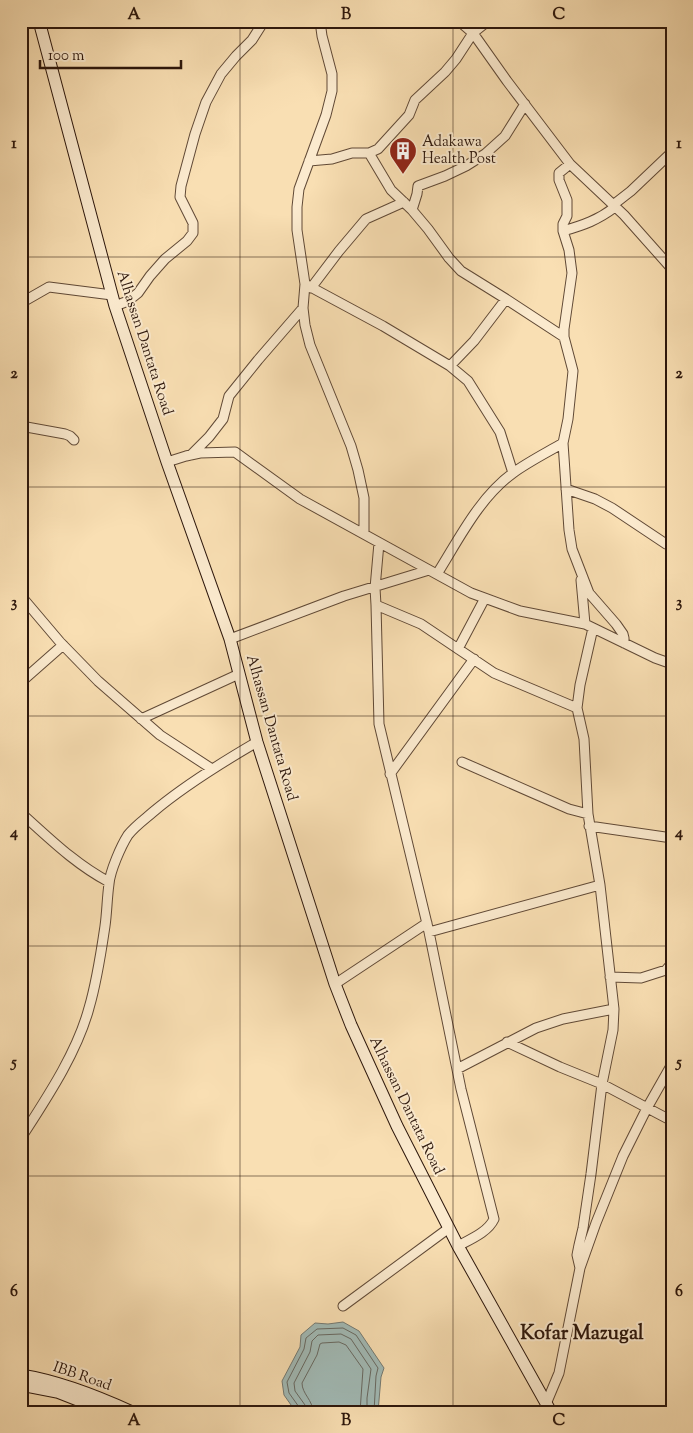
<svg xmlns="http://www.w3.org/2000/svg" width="693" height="1433" font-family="'Sorts Mill Goudy',serif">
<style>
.water{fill:#a1bab6;stroke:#737972}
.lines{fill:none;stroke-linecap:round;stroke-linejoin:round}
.shore{stroke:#676861;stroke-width:1}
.street-casing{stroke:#604936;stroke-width:11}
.secondary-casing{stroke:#2d170c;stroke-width:13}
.street{stroke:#fbeace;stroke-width:9}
.secondary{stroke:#fbeace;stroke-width:11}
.grid{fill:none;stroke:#2d170c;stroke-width:1;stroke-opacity:0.55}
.labels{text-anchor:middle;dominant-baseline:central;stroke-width:4;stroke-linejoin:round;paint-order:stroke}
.poi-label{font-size:15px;fill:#2d170c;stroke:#fbeace;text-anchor:start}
.street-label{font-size:15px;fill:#2d170c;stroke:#fbeace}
.district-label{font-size:20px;font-weight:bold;fill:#2d170c;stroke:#fbeace}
.neatline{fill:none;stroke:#2d170c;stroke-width:2}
.grid-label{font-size:16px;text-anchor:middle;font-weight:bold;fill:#2d170c}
</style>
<rect width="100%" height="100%" fill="#f9dfb3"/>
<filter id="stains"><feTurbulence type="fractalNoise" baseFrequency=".004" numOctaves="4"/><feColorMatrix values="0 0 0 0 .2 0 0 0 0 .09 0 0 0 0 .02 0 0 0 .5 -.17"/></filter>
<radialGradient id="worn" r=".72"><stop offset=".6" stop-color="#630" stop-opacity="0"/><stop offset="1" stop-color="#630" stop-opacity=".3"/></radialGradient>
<path class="water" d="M343,1322L359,1331L384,1368L381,1377L378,1412H296L284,1395L282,1381L300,1347L301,1335L315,1323L328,1324Z"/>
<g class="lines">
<path class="shore" d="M300,1412L299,1407L289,1393L287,1382L304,1349L306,1338L317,1329L343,1328L356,1335L378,1368L376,1376L374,1412
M306,1412L305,1405L295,1391L294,1383L310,1352L312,1341L318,1335L341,1334L351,1339L371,1369L367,1398V1412
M313,1412C313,1400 302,1394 302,1383L317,1355L320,1344L322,1343L339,1342L346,1345L363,1369L360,1412"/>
<defs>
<path id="street" d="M320,21L322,36L332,74V91L326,115L299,189L297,207V230L305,284L303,308L305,325L310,345L351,446L358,470L364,498V534
M459,21L473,33L507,81L570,164L624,215L672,269
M369,153L391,190L412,210L428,229L449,258L461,271L506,299L564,337
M309,161L332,159L352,153H369L378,149L409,115L415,100L445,72L456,59L473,33L488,21
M570,164L559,173V180L567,200V216L563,224V231L569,250L572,273L564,329V337L573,371L568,419L563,443L569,530L572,549L589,593L616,624L623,634L624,638V643
M613,205L631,191L672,152
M412,210L417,194L418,186L445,176L466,166L485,154L505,136L525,104
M563,231C584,225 598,220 615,207
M305,284L383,326L450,366L468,381L500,432L513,473
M311,288L339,251L366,219L404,202
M21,303L49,287L112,295
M115,306L128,301L138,293L150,276L165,259L187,241L193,233V223L180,197L181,186L195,134L206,102L221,74L236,56L252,40L264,21
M450,366L474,341L506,299
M21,426L65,434L70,436L74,440
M191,455L209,437L223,419L229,396L258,360L303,308
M167,462L186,456L200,453L235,452L300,499L471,593L520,611L585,624L655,658L672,664
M566,489L595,499L612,508L666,544L672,539
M379,543L375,588L376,605L379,724L429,932L461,1089L494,1219C488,1232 471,1239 458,1246
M437,574C459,539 479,498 513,473C528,462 546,453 563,443
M581,580L585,624
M21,596L60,642L98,681L160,735L212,769
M376,605L421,624L494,673L577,708
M230,639L344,596L429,570
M458,649L485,598
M21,682L63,645
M141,719L239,674
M462,762L569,809L588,814
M390,774L474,659
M21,813C49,838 75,864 109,882
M589,826L672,838
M429,932L600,885
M610,977L641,978L666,970L672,963
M335,984L427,923
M507,1042L560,1067L602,1084L672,1121
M457,1069L536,1028L563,1019L614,1009
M21,1138C46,1099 77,1053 89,1008C97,981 101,953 105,926C107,912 107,898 109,884C110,871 121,846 128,835C135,826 145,819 153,812C185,785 221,763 257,742
M580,1268L577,1255L579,1245L583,1228L591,1174L602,1084L613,1030L614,1009L600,885L588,814L584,739L577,708L580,685L593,628
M343,1306L449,1228
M546,1404L559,1373L580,1268L596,1223L623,1156L647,1108L672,1064"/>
<path id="secondary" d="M39,21L115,306L167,462L230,639L257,742L335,984L351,1025L397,1126L458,1246L551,1412
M21,1375C59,1381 97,1396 132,1412
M21,1385L57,1392L108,1412"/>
</defs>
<use href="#street" class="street-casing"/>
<use href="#secondary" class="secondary-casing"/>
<use href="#street" class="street"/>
<use href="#secondary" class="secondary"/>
</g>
<path class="grid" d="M240,21V1412M453,21V1412M21,257H672M21,487H672M21,716H672M21,946H672M21,1176H672"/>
<defs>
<symbol id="building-pin" viewBox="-11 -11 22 30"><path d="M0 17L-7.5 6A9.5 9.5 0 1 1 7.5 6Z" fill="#8f2418" stroke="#fbeace"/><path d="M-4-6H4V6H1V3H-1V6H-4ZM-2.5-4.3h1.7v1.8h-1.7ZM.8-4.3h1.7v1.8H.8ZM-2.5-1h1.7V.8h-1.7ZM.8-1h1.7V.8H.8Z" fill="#fff"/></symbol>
</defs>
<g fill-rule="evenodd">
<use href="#building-pin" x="387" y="135" width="32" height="43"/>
</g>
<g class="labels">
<g class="poi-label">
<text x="422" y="142">Adakawa<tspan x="422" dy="17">Health Post</tspan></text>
</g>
<g class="street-label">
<text transform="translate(144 343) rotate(72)">Alhassan Dantata Road</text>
<text transform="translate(271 728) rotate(74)">Alhassan Dantata Road</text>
<text transform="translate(406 1106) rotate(64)">Alhassan Dantata Road</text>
<text transform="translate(82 1377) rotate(19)">IBB Road</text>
</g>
<g class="district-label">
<text x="582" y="1334">Kofar Mazugal</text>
</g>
</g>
<rect width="693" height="1433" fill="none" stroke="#f9dfb3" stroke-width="55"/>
<path d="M40 60v8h141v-8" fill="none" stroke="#2d170c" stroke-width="2.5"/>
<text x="48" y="60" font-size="15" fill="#2d170c" stroke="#fbeace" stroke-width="4" paint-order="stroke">100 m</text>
<rect x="28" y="28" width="638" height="1378" class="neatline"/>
<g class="grid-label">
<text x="134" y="19">A</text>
<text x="346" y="19">B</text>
<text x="559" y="19">C</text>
<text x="14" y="148">1</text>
<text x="679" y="148">1</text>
<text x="14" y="378">2</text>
<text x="679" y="378">2</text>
<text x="14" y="607">3</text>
<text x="679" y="607">3</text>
<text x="14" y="837">4</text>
<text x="679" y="837">4</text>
<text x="14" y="1067">5</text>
<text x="679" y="1067">5</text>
<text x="14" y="1296">6</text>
<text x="679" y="1296">6</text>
<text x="134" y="1425">A</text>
<text x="346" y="1425">B</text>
<text x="559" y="1425">C</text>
</g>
<rect width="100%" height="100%" filter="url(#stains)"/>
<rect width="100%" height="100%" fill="url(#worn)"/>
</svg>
